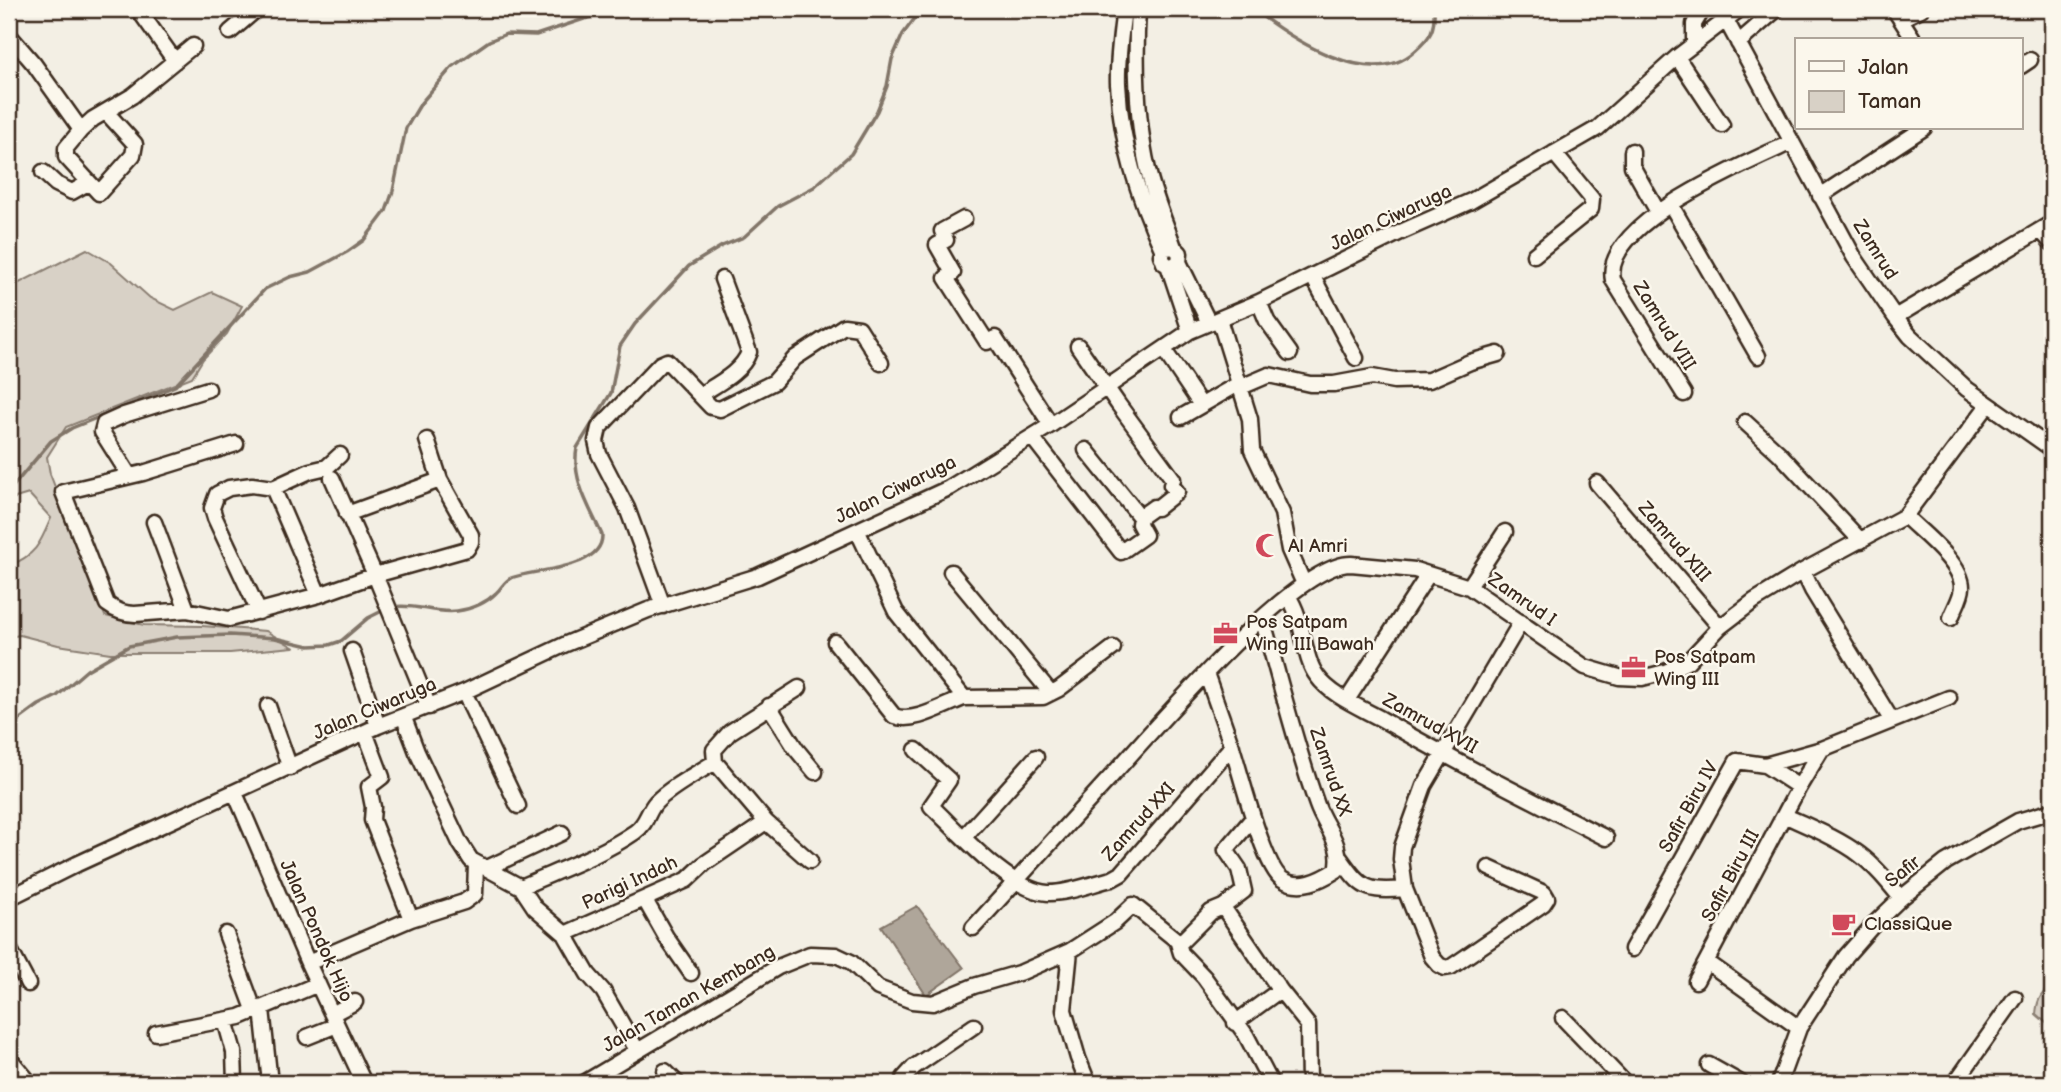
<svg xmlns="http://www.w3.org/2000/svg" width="2061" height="1092" font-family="'Balsamiq Sans',sans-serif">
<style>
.green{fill:#d8d1c6;stroke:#8a7e72;stroke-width:2}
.water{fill:#afa69a;stroke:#817468;stroke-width:2}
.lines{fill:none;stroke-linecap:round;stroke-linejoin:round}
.stream{stroke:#817468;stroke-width:3.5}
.minor-casing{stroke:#3b2a1e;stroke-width:19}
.minor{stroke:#fbf7ec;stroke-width:14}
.labels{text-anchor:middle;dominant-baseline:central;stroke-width:5;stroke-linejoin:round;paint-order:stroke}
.street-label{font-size:19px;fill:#3b2a1e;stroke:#fbf7ec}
.poi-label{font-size:19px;fill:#3b2a1e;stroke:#fbf7ec;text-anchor:start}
</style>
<rect width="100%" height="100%" fill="#f3efe4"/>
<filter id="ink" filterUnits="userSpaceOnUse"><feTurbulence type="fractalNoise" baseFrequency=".0143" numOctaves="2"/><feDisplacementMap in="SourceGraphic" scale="14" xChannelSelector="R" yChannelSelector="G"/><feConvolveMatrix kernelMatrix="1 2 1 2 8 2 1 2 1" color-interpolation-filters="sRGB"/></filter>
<g filter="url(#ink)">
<path class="green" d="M87,249L111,263L150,298L175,310L212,292L242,306L227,334L203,359L192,377L66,427L47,457L50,474L105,616L144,625L202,626L266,631L293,647L230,653H110L58,645L20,635L9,637V566C36,555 40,544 51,518L29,494L9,500V288Z
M2052,978V1028L2036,1014C2038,990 2048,994 2052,978Z"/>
<path class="water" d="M917,906L964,968L926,995L881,926Z"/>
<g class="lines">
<path class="stream" d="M1253,9C1290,38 1370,92 1415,51C1431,37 1435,30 1434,9
M9,491L51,441L72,428L175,386L265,289L290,277L310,272L347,252L364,240L386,211L393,191L406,128L421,103L452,67L489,41L506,34L536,35L584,19L627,9
M393,607C414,603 435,614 457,611C471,609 486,603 496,593C502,588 504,581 511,578C533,569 603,570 602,535C590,508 571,479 577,448L611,393L620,346L635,324L689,266L722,246L744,237L778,206L814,187L851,154L877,111L887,86L892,59L903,34L915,18L944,9L971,13L1014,9
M9,727L39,705L57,696L87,670L129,646L177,637L230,635L275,638L309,646L329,645L341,641L368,618L386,609"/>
<defs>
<path id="minor" d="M138,9L175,61
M1124,9C1121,33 1117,60 1118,84C1121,145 1138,196 1163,251
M1138,9C1135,62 1136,118 1148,170C1154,196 1165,222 1174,247
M1894,9L1914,40
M1901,19L1921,9
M1726,20L1854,257L1895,317L1910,336L1967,389L2052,449
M230,32L257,9
M9,35L34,64L81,130L66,148V157L99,193L133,155L135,144L106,112
M1738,43L1777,9
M1694,44V24L1703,9
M1677,57L1722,125
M2021,66L2030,60
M81,130L93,119L132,96L193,46
M1632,151V166L1658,212
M43,172L56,184L72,192L88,183
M1820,196L1924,128
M1671,205L1758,356
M964,219L942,231L946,240L937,245L953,273L946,278L987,342L995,338L1051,425
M2041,231L2052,243
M1534,255L1591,209L1592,199L1554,153
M1179,262L1209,323
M1168,265L1172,266L1179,262L1180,253L1174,247L1166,248L1161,255L1164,263L1168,265L1190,331
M1313,277L1356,358
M1259,302L1267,321L1290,353
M1895,317L2052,223
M1219,319L1250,419L1252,450L1282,513L1289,550L1304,584
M1078,346L1118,404L1173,479L1171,485L1177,492L1157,508L1154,507L1140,517L1086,450
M1164,350L1201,405
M1241,387L1269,375L1310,384H1334L1372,377L1394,381L1429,380L1470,362L1498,354
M1684,394L1613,280C1601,223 1749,162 1792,142
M700,395C717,384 742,372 749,352L722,279
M1181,417L1240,383
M1745,422L1779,453L1861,541
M1032,437L1121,552L1145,535L1139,524L1140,517
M236,444L143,473L63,492L107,604C116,611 124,614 135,614L187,610L229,619L319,595L375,575L467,549L471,542V535L440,480L427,440
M129,475L102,432L104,424L124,415L208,389
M332,478L375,575L429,707
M1597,483L1720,627
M273,488L319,595
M347,514L440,480
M1905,516C1921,532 1962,563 1962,587C1962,597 1954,609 1951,618
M154,522L187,610
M858,532L896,612L964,698L1043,697L1059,689L1113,648
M1803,571L1812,590L1892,721
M951,572L1051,693
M1469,587L1505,532
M1288,596C1305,621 1302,656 1317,676C1331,696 1362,708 1383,720C1456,762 1531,800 1606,838
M663,606L627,508L599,454L596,441L599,428L660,364L667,361L711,407L720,409L774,382L795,358L844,326L859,328L881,363
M259,612L215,518L212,508L217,494L229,488L252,485L273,488L310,471L327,467L340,455
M835,642L894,716C914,724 944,705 964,698
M352,651L378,726
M1206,673C1214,696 1223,720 1231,744C1240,770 1263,866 1282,879C1300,891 1321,880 1337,870C1344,844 1325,828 1317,805C1295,744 1280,680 1262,618
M464,692L518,806
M1347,700L1428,575
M268,706L290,768
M769,706L796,749L815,772
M404,718L417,752L460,843L471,860L521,887C559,870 600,856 635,832C647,824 647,812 656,802C672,786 696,774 715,762L714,750L730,732L799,688
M365,732L382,777L369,787L373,807L372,820L411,919
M916,750L949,780L931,806C959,832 1010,891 1048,893C1066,894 1094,883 1112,879L1121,874L1232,746
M1765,765L1799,787
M235,793L308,963L364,1083
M1784,815C1809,827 1836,837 1859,854C1875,866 1888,882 1901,898
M766,822L810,861
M964,837L1036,757
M1340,858C1362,889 1366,892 1405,889
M487,868L562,833
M1489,868L1544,893L1547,898L1543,904L1451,967L1445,968L1439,965L1432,957L1405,889L1401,859L1402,847L1424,786L1521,622
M521,887L535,908L565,934L687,880L704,864L766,822L715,762
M9,898L77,864L378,726L464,692L566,644L648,610L758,576L949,488L1051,425L1190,331L1259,302L1401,232L1471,201L1598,128L1677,57L1740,9
M645,900L666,937L691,973
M1223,907L1280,990L1308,1025L1309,1083
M973,928C1017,880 1061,832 1105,783C1148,737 1293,563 1351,564L1415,570L1469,587L1585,667L1619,677L1642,678L1665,672L1687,662L1720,627L1754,601L1803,571L1905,516L1988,405
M226,934L255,1012
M565,934L588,974L603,991L637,1050
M1178,943L1181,953L1204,977L1246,1035L1271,1083
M9,948L28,984
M1632,949L1737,761L1765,765L1822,749
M1070,951L1064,1010L1078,1058L1088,1083
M1707,962L1799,1028
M308,963L411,919L464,902L475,894L476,864
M1696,981L1799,787L1822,749L1949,698
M262,1009L270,1083
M332,1014L355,1002
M1563,1018L1625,1083
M225,1020L234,1052L235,1083
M1235,1023L1280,990
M156,1033L240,1017L318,984
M307,1037L337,1025
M9,1058L30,1083
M1709,1065L1741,1083
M665,1071L677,1083
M584,1083L778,967L810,954L836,955L851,962L878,988L912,1001L933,1003L974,986L1022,972L1070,951L1115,922L1133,905L1180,943L1211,912L1223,907L1244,891L1239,869L1226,850L1253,818
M905,1083L904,1078L914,1067L974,1026
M1779,1083L1799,1028L1846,956L1875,923L1901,898L1946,862L2018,821L2052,811
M1955,1083L2015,998"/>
</defs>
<use href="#minor" class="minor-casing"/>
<use href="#minor" class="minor"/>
</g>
</g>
<defs>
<symbol id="mosque-bare" viewBox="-9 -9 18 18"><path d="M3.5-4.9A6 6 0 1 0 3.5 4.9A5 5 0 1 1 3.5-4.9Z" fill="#d1495b" stroke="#fbf7ec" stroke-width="2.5" paint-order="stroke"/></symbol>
<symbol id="office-bare" viewBox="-9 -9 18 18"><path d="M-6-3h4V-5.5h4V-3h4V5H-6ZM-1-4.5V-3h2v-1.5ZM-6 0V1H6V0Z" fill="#d1495b" stroke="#fbf7ec" stroke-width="2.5" paint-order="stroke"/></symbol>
<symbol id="cafe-bare" viewBox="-9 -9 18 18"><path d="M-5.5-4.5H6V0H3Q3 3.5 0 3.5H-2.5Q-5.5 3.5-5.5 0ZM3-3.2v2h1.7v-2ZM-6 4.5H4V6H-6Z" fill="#d1495b" stroke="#fbf7ec" stroke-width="2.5" paint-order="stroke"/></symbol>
</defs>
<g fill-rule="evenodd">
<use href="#mosque-bare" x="1250" y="528" width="35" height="35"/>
<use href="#office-bare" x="1208" y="616" width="35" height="35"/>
<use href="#office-bare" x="1616" y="650" width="35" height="35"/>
<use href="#cafe-bare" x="1826" y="906" width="35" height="35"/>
</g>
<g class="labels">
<g class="street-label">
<text transform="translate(1391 218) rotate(-25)">Jalan Ciwaruga</text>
<text transform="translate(1875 250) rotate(58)">Zamrud</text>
<text transform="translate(1664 326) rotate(58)">Zamrud VIII</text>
<text transform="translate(896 490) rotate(-26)">Jalan Ciwaruga</text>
<text transform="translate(1674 542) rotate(49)">Zamrud XIII</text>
<text transform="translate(1522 600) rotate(35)">Zamrud I</text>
<text transform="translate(375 709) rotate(-23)">Jalan Ciwaruga</text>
<text transform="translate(1430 724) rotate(29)">Zamrud XVII</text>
<text transform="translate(1330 772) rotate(71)">Zamrud XX</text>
<text transform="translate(1689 807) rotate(-61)">Safir Biru IV</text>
<text transform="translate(1139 822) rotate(-48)">Zamrud XXI</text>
<text transform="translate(1903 872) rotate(-39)">Safir</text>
<text transform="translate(1731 876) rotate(-62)">Safir Biru III</text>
<text transform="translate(630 883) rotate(-25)">Parigi Indah</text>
<text transform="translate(316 931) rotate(66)">Jalan Pondok Hijo</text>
<text transform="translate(689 999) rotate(-30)">Jalan Taman Kembang</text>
</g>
<g class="poi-label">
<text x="1288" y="546">Al Amri</text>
<text x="1246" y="622">Pos Satpam<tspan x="1246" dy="22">Wing III Bawah</tspan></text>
<text x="1654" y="657">Pos Satpam<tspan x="1654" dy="22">Wing III</tspan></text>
<text x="1864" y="924">ClassiQue</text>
</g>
</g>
<rect width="2061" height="1092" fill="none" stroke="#fbf7ec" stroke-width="35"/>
<rect x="18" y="18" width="2026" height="1057" fill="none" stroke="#3b2a1e" stroke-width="2.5" filter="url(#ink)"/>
<rect x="1795" y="38" width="228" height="91" fill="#fbf7ec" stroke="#aea59a" stroke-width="2"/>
<rect x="1809" y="61" width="35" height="10" fill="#fbf7ec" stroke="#aea59a" stroke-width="2"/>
<text x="1858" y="74" font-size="21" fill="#3b2a1e">Jalan</text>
<rect x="1809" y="91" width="35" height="21" fill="#d8d1c6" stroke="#aea59a" stroke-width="2"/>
<text x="1858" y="108" font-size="21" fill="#3b2a1e">Taman</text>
</svg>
